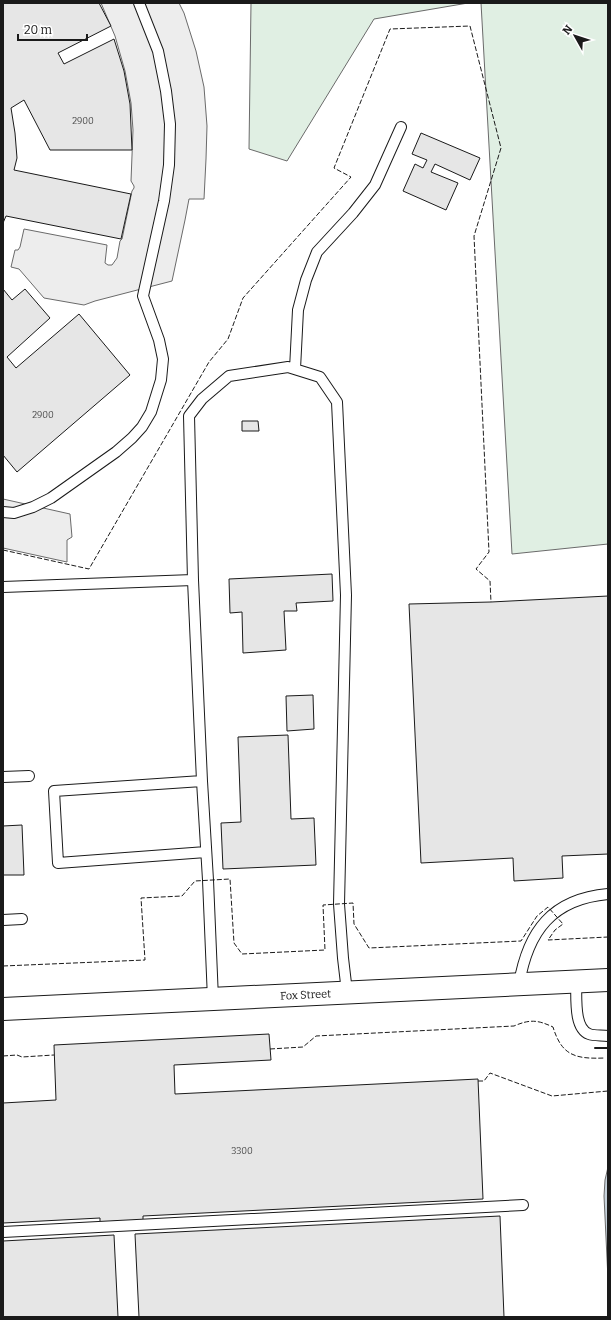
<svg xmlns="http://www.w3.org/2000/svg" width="611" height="1320" font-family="Bitter,serif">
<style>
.green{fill:#e0efe3;stroke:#6a6a6a}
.parking{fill:#ededed;stroke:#6a6a6a}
.water{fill:#c6d2dc;stroke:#6a6a6a}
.building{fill:#e6e6e6;stroke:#1a1a1a}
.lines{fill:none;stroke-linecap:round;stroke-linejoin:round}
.service-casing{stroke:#1a1a1a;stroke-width:12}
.tertiary-casing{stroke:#1a1a1a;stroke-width:24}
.service{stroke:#fff;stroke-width:10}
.tertiary{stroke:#fff;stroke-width:22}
.fence{stroke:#1a1a1a;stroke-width:1;stroke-dasharray:5 2;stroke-linecap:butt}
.wall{stroke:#1a1a1a;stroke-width:2}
.labels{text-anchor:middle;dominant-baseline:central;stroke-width:3;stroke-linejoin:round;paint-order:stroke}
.number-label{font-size:9px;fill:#4d4d4d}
.street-label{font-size:11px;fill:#1a1a1a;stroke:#fff}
</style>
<rect width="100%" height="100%" fill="#fff"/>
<path class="green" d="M251,3H468L374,19L287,161L249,149Z
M481,3H608V544L512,554Z"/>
<path class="parking" d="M101,3H179L184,13L196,51L204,87L207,126L206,159L204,199H189L185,220L172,281L95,301L84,305L44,298L19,269L11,267L15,250H18L20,247L24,229L107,245L105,263L108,265H112L117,258L120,241L122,239L132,191L134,188V186L131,181L133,130L131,103L125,71L115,36Z
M3,499L70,514L72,537L67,540V562L3,548Z"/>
<path class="water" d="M608,1167V1279L604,1196L605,1180Z"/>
<path class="building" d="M3,3H99L111,26L58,53L64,64L114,39L124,71L130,104L132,150H50L24,100L11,108L15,133L17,158L14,170L131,194L121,239L6,216L3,223Z
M421,133L480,158L470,180L435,164L431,172L458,183L446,210L403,191L415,164L423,168L427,160L412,154Z
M3,289L12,300L25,289L50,318L7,357L16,368L79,314L130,375L17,472L3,455Z
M242,421H258L259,431H242Z
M332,574L333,601L296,603L297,611H284L286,650L243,653L242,612L230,613L229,579Z
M608,596V854L562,856L563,878L514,881L513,858L421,863L409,604L491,602Z
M313,695L314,729L287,731L286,696Z
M288,735L291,819L314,818L316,865L223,869L221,823L241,822L238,737Z
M22,825L24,875H3V826Z
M269,1034L271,1060L174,1065L175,1094L478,1079L483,1199L143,1216V1220L100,1222V1218L3,1223V1103L56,1100L54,1045Z
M500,1216L504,1317H139L135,1234Z
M114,1235L118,1317H3V1241Z"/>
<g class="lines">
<defs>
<path id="service" d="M295,369L298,310L306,280L317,252L353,213L375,185L401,127
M3,512L14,513L33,507L51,498L116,452L132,438L142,427L151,412L161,380L163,359L159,340L143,296L164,201L169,165L170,124L166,91L158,51L139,3
M3,587L193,580
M3,777L29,776
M202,781L193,580L189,416L202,399L229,376L288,367L320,377L337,402L346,595L339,904L343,958L347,992
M206,852L58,863L54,791L202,781L208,880L213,999
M3,920L22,919
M576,981C577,995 573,1028 589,1034C594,1036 602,1035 608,1036
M519,984C528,931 552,899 608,894
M3,1232L523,1205"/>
<g id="tertiary">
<path id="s1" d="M3,1009L608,980"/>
</g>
</defs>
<use href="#service" class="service-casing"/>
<use href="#tertiary" class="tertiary-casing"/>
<use href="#service" class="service"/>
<use href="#tertiary" class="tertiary"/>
<path class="fence" d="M3,550L89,569L209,362L228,339L243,298L351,177L334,168L390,29L470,26L501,148L474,236L489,552L476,569L490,581L491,602
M3,966L145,960L141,898L182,896L195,881L230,879L234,943L242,954L325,950L323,905L353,903L354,924L369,948L521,941L537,916L548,907L563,924L555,930L548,940L608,937
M270,1049L303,1047L316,1036L514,1026C530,1019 538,1020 553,1027C562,1057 577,1059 605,1058
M3,1056L17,1055L22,1057L54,1055
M478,1081H484L490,1073L552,1096L608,1091"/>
<path class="wall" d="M595,1048H608"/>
</g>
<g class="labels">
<g class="number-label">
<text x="83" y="121">2900</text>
<text x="43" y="415">2900</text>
<text x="242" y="1151">3300</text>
</g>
<g class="street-label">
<text stroke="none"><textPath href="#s1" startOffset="303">Fox Street</textPath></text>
</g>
</g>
<rect width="611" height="1320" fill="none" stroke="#1a1a1a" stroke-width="8"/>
<g transform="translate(575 36) rotate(309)" stroke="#ffffff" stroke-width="3" paint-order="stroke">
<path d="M0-3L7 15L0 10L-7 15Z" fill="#1a1a1a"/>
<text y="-6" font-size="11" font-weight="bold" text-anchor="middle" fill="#1a1a1a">N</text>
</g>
<path d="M18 34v6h69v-6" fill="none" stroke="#1a1a1a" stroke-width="2"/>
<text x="24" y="34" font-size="12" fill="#1a1a1a" stroke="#ffffff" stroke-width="3" paint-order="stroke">20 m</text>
</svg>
